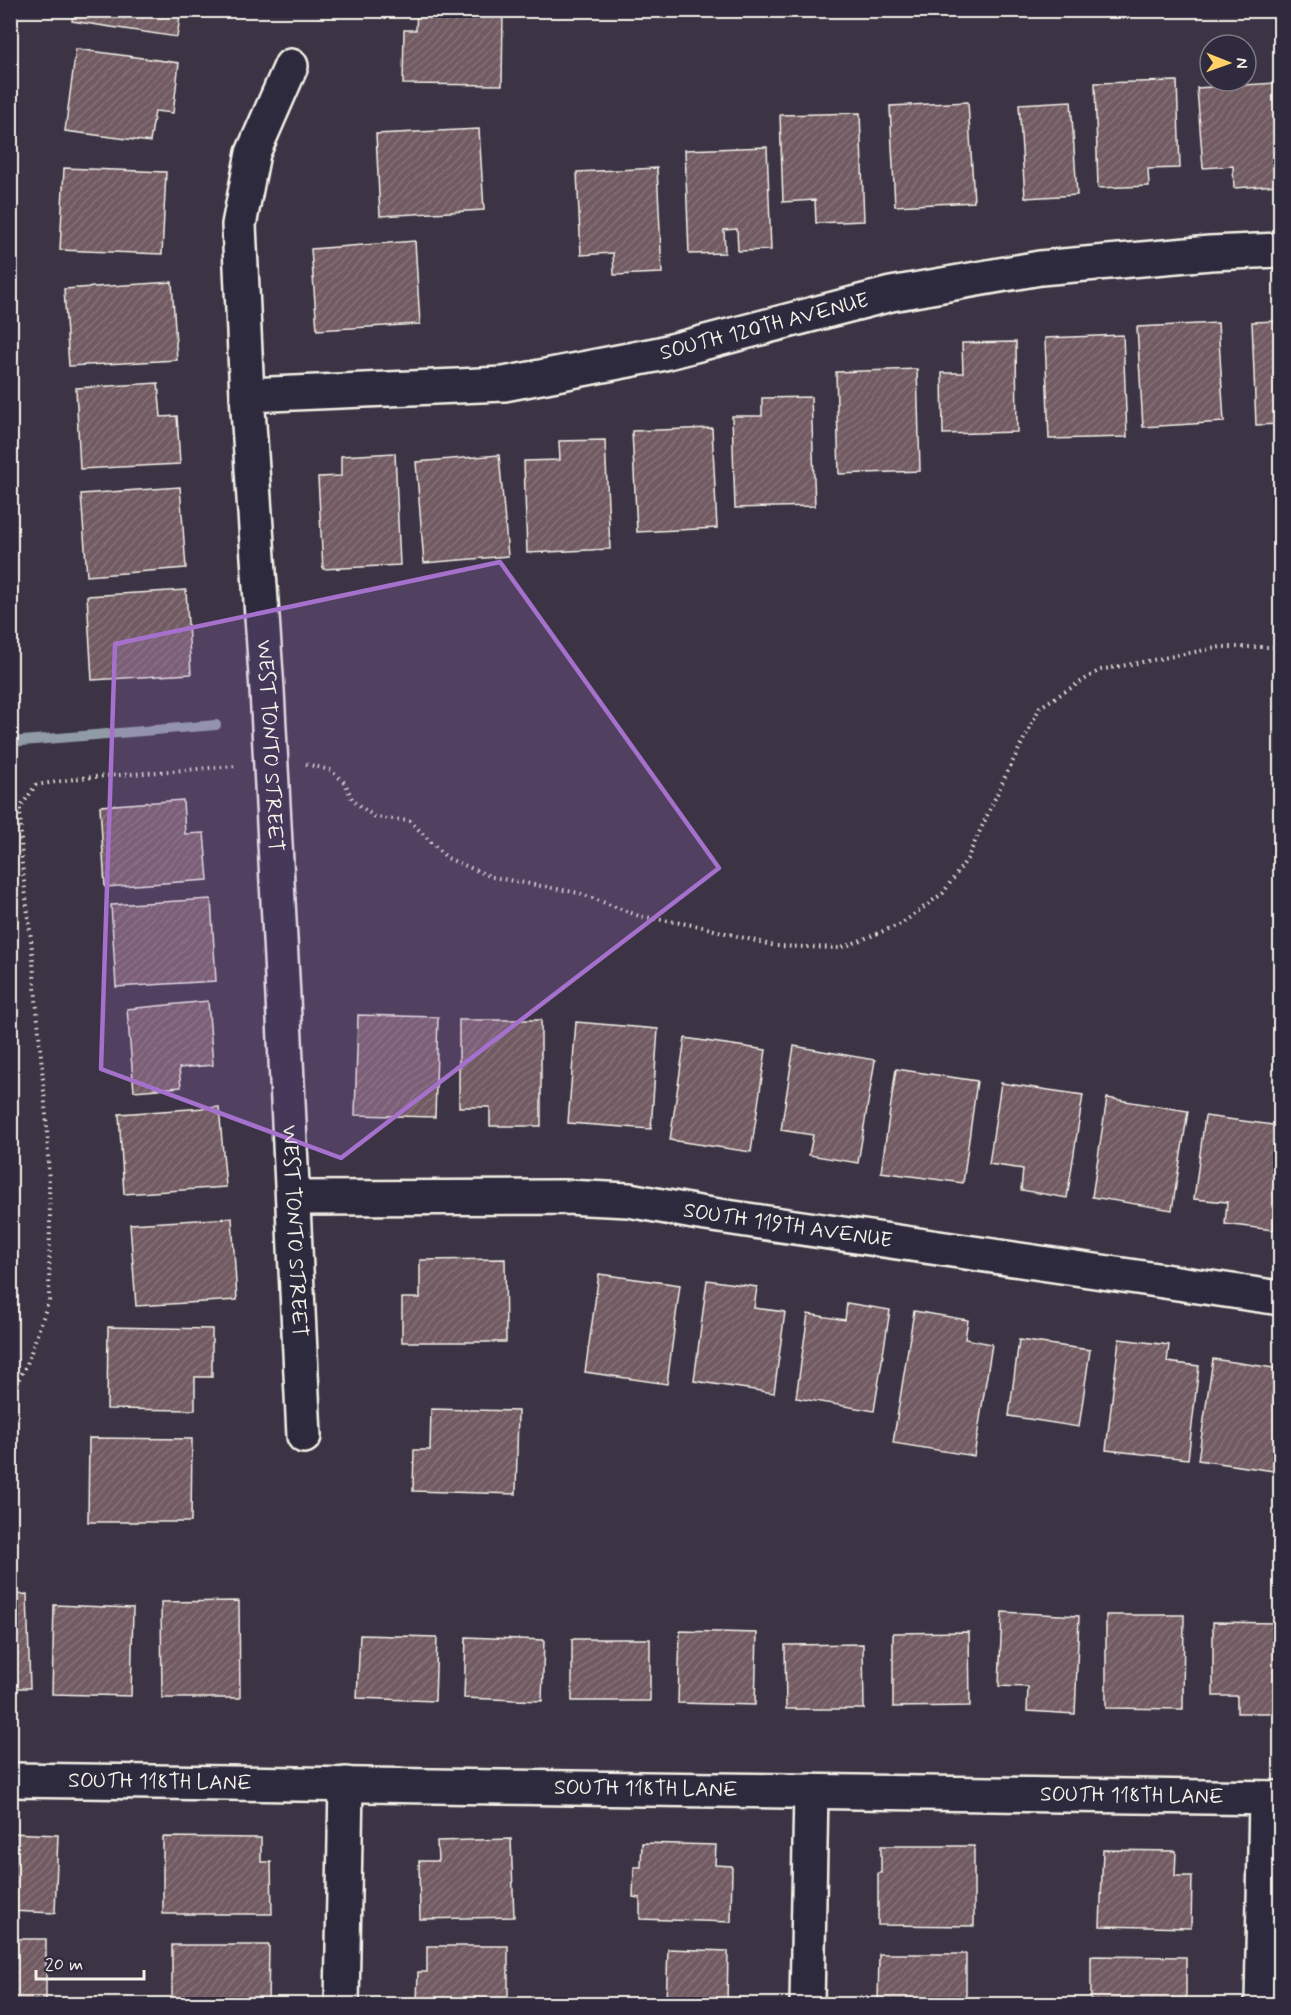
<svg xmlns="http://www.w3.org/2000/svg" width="1291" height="2015" font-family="Mynerve,sans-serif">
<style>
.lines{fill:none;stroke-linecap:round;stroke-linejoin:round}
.stream{stroke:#909ba5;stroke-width:10}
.building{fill:url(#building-hatch);stroke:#f4f1e8;stroke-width:1.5}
.minor-casing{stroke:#f4f1e8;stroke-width:38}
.path{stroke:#f4f1e8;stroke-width:4;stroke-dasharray:1.5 4.5;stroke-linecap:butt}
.minor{stroke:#2f2a3d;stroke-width:33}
.marked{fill:#a571cd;fill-opacity:0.2;stroke:#a571cd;stroke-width:4.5;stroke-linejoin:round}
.labels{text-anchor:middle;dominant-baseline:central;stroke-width:4.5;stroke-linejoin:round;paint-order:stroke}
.street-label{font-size:21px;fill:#f4f1e8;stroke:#2f2a3d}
</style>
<defs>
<pattern id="building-hatch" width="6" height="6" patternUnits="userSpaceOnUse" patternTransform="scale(1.5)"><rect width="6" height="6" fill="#715a62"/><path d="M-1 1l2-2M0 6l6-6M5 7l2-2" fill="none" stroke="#867278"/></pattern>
</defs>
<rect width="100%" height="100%" fill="#3c3444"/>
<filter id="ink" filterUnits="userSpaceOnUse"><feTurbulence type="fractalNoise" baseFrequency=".0167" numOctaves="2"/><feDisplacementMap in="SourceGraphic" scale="12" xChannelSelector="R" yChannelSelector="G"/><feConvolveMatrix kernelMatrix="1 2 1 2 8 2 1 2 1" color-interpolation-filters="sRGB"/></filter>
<g filter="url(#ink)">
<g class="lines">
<path class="stream" d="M10,742L216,725"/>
</g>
<path class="building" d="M73,10H181L177,37L72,21Z
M417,10H503L502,85L403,84L404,30H416Z
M76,49L179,63L173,113L155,111L150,142L65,131Z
M1177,81L1180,168L1148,169L1149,186L1098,188L1095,83Z
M1276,83L1280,147V185L1234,188L1233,166L1203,168L1197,88Z
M1071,101L1077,195L1025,198L1019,104Z
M968,102L974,202L895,206L890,106Z
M860,113L864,221L816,223L815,200L783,202L780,115Z
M479,129L484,210L380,216L376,134Z
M767,147L771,250L738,251L737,229L724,230L725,253L689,254L685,150Z
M64,168L166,172L162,254L60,250Z
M657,168L662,273L614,275L613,253L581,255L577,172Z
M415,241L420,324L317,330L311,249Z
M172,282L177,360L69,366L64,289Z
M1280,321V424L1256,425L1252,322Z
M1218,323L1224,422L1143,427L1137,327Z
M1123,335L1127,437L1049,439L1045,338Z
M1016,342L1017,432L943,434L942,373H963L962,343Z
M917,369L920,471L839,474L836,372Z
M158,383L161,417L177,416L180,464L80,469L76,388Z
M811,397L815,506L735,508L732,416H762V398Z
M712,428L717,528L637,532L632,431Z
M605,440L610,549L527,553L524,461L560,460L559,441Z
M395,453L400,565L323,569L318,477L341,476V456Z
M499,455L508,556L424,563L416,462Z
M180,487L186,568L87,576L81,494Z
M186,590L191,674L92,680L87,596Z
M183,800L185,834L204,833L208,880L105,887L100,806Z
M211,899L216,981L116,987L111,905Z
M208,1001L213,1065L179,1068L181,1087L134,1091L127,1009Z
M358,1015L438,1017L435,1117L355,1115Z
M459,1020H541V1126H490V1107H459Z
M576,1022L658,1029L651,1129L568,1123Z
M685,1038L766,1050L751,1152L670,1140Z
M794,1046L875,1060L858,1163L809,1155L813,1135L781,1130Z
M896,1069L977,1081L963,1183L881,1172Z
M1001,1083L1083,1095L1067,1198L1021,1190L1023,1169L989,1164Z
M1107,1098L1188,1111L1172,1210L1092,1197Z
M219,1107L226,1187L124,1194L119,1114Z
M1205,1116L1280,1126V1170L1273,1230L1225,1224L1227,1202L1194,1199Z
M232,1218L237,1300L136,1306L130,1224Z
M505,1259L506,1342H402V1298H420V1260Z
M599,1274L680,1285L667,1384L585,1372Z
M707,1280L757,1287L754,1308L785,1312L774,1393L694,1381Z
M847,1303L890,1310L874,1411L796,1398L808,1314L845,1320Z
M914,1311L968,1320L965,1339L992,1344L974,1456L893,1443Z
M108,1327L212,1329V1377H195V1410L107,1409Z
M1119,1339L1169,1345L1167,1362L1199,1366L1188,1459L1106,1450Z
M1019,1340L1090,1350L1079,1427L1009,1416Z
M1213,1359L1280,1369V1472L1198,1460Z
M431,1409L518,1411L516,1494L413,1491L414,1450H430Z
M89,1438L192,1439L191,1522H88Z
M27,1594L30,1688H10V1595Z
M239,1601L240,1698H162L161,1602Z
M54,1605L133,1608L131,1696L52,1694Z
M1002,1612L1079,1616L1075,1714L1027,1711L1028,1687L999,1686Z
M1106,1615H1184L1183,1709L1106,1708Z
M1213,1622L1280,1623V1713H1237V1696H1213Z
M680,1631L757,1633L755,1705L678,1703Z
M969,1632L970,1706L893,1707V1633Z
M360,1635L437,1637L435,1701L357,1698Z
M466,1637L544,1640L542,1701L464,1698Z
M572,1639H650V1701H572Z
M863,1644L864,1709H786L785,1645Z
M10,1833L58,1835L55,1913L10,1911Z
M163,1837L261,1838V1862H271L272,1914H163Z
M511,1839L514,1917L420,1919L419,1861H438L437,1841Z
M642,1843L716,1845L715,1865L732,1866L731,1922L640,1919V1898L633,1897L634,1867H641Z
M881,1846H974V1926L878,1925V1873H881Z
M1103,1850L1176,1851L1175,1876H1192L1191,1928L1100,1926Z
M10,1939H46V2004H10Z
M172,1945H269L268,2004H172Z
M427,1946H508V2004H417L418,1972H427Z
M668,1949L728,1951L727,2004H666Z
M879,1954H966V2004H878Z
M1091,1956L1186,1957V2004H1091Z"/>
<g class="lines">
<defs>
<g id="minor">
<path id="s1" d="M291,66L253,153L239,225L247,395L267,690L282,977L304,1436"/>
<path id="s2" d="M247,395L504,384L660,354L891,294L1040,268L1210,253L1280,250"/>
<path id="s3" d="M294,1198L565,1197L629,1200L699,1213L1280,1298"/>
<path id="s4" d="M10,1780L1280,1798"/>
<path d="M342,2004L346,1784"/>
<path d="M807,2004L811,1791"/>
<path d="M1262,2004L1266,1798"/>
</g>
</defs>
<use href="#minor" class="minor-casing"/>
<path class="path" d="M306,764L330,770L345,783L353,801L375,817L410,821L447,858L492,877L579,893L639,916L699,926L775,946L841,948L901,924L943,893L967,859L1004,779L1040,707L1100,670L1221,647H1280
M10,1395L27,1364L49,1300L50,1217L47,1127L31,939L22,864L20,808L36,785L81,778L236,766"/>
<use href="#minor" class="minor"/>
</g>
</g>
<path class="marked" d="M500,562L719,868L341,1158L101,1069L115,644Z"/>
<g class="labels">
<g class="street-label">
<text stroke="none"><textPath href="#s2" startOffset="524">SOUTH 120TH AVENUE</textPath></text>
<text stroke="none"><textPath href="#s1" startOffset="690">WEST TONTO STREET</textPath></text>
<text stroke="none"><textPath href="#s3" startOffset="496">SOUTH 119TH AVENUE</textPath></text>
<text stroke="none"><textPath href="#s1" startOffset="1176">WEST TONTO STREET</textPath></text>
<text stroke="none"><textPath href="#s4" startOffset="150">SOUTH 118TH LANE</textPath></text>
<text stroke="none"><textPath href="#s4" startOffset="636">SOUTH 118TH LANE</textPath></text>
<text stroke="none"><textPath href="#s4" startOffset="1122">SOUTH 118TH LANE</textPath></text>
</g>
</g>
<rect width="1291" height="2015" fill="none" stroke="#2f2a3d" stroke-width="36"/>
<rect x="18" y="18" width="1255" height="1979" fill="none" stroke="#f4f1e8" stroke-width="2" filter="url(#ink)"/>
<g transform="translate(1228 63) rotate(91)"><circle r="28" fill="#2f2a3d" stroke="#7e7a81" stroke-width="1.5"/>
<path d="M0-4.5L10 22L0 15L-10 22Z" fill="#ffd166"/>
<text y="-9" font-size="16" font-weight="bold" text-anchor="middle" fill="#f4f1e8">N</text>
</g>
<path d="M36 1970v9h108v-9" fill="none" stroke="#f4f1e8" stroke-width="3"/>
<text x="45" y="1970" font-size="18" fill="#f4f1e8" stroke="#2f2a3d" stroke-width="4.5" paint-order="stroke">20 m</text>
</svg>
